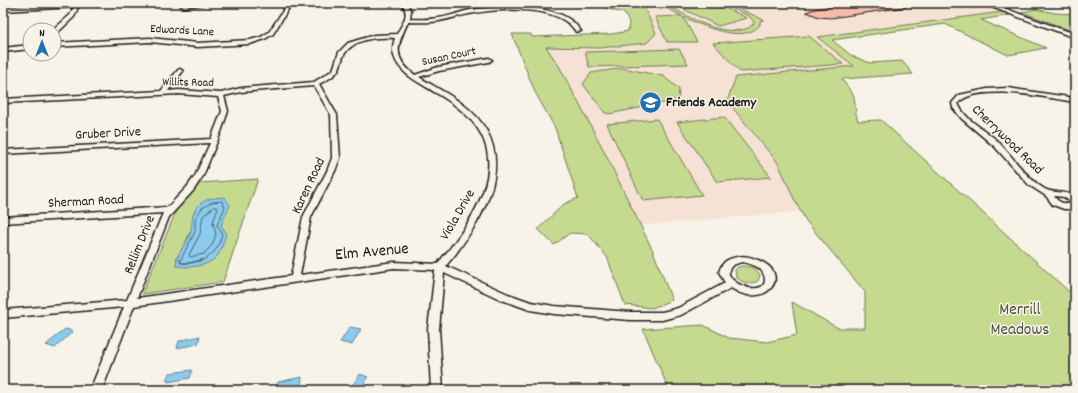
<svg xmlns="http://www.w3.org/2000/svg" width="1078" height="393" font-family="Dekko,sans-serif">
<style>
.built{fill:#f6e2d5}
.green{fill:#c5d98f;stroke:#707a56;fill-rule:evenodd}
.water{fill:#8ccbed;stroke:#5f8599}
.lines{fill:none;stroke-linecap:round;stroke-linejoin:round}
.shore-far1{stroke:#496270;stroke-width:1}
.shore{stroke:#496270;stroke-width:1.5}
.building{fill:#f4bca9;stroke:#1c1c1c}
.minor-casing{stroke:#1c1c1c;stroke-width:3}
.tertiary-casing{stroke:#1c1c1c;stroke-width:3}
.minor{fill:#f7f3e8;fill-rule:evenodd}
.tertiary{fill:#f7f3e8;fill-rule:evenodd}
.labels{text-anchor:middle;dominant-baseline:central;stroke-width:3;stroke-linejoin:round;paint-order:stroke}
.far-street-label{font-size:12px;fill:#1c1c1c;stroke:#f7f3e8}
.poi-label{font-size:14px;font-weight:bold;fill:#1c1c1c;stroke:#f7f3e8;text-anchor:start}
.street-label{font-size:14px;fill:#1c1c1c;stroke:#f7f3e8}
.near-street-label{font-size:17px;fill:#1c1c1c;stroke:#f7f3e8}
.near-park-label{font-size:17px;fill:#4f553e;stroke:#f7f3e8}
</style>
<rect width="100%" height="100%" fill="#f7f3e8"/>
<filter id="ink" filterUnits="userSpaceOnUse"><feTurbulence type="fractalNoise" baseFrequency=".025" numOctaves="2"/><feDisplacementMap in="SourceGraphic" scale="8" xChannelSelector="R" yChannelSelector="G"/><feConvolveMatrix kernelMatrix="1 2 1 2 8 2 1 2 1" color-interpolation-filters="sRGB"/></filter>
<g filter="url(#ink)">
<path class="built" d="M628,3H979L1002,12L818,36L854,66L736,77L827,209L602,229L518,39L637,37Z"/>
<path class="green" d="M598,3H642L656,33L647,43L600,48L546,47L559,66L601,145L653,251L672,300L652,308L625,305L607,257L588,234L570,233L554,245L538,229L564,204L578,198L555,128L535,92L512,34H531L532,37L612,34L628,31L629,22L624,13L608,9Z
M657,3H663C687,15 713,34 741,30C747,29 752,27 754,22L749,16L721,3H727L764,20L760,21V25C743,45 701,25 683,17L697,42H667L655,17L682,16Z
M671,3H715L747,18L718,26Z
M1036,9L1055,13L1075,14V32L1022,12Z
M1002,12L1010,15L981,20L1046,48L1008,55L945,24L832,40L852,56L870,63L902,61L913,74L842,79L854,96L856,114L858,121L881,120L1075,297V390H669L643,329L703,325L729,338L767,342L797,335L792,302L838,328H865V292L806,221L795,201L778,163L727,101L736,77L854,66L817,37Z
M809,36L843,64L740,72L713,43Z
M679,49L688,64L589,67L585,52Z
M622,68L663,76L679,89L678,100L609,114L605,113L583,84L591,73Z
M724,117L771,177L717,182L677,122Z
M657,119L702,195L643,201L607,124Z
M258,179L223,282L142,294L176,211L200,183ZM191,230L187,267L176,259L185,244Z
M743,266C750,266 757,269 760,275L758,281C750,285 742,283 736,277L735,270L738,267Z"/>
<path class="water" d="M224,197L230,205L221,225L226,233C224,240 222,249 218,255C208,267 190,268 176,266C176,252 189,243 191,230C193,220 191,212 200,204C207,198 215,198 224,197Z
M350,327L361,329L352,345L340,342Z
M65,329L73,331L55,348L46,345Z
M200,336L198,344L177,348L179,341Z
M192,370L190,378L168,382V380H166L168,376L170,373Z
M360,374L368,377L363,385V390H352V386Z
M302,377L301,388L276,390L278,382Z"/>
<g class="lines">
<path class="shore-far1" d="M214,207H217L218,209L213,222L216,235L212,245L204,254L190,257L189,255L200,234L203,216Z
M180,261L195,232V219L202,208L212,202L222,201L225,207L217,225L222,234C218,248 214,256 200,261"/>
<path class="shore" d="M180,260L181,263H190L202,260"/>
</g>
<path class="building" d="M852,3H906V7L831,18L819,17L806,12L815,9Z"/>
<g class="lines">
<defs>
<path id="minor" d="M195,3H253L251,4H207L183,7L181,6Z
M288,3H292L273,34L265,39L250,44L198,47L150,42L54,47V43L150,38L198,43L250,40L261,37L269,32Z
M402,3H406L411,10L410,19C419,19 428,20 437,18C449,17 459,12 470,10C497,6 552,3 573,22C576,24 578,28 581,31L576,32C574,29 571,25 568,23C545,5 496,9 469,14C459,16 449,19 439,21C429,23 419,22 408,22C397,45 392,58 415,75L438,67L489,58L492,60L489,62L439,71L419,77C433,86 448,93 461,103C506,136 502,179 476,224C470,233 464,243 457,252C454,257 449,261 446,266L508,294L531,302L554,306L630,312H662L678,308L725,283L719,272C722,262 727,259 737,257C744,255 751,257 758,260C794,274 766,311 731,288L681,315L662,320H630L554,314L530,310L502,300L444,273L439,329L443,390H431L428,329L435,270L394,268L134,306L102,390H90L124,307L3,318V310L127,300L163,213L3,223V217L168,207L187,187L195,176L210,143L3,154V150L211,139L222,111L218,97L179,94L3,103V99L161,91L178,70L180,69L183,71L168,91L179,90L221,93L241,88L314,82L333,70L339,52L348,43L374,35L397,34C403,22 410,16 402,3ZM395,38C393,44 392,50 394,56C400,75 421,83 436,93C475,115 500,145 483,192C476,212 464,230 451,247C447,253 442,257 438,264L394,262L300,275L311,217L335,171L340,158L337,115L319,84C325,81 333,77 337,72C342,66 341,57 346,52C356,38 380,37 395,38ZM314,86L331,115L332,158L327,171L303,217L291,276L137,298L169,217L193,191L203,176L221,132L228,111L224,96L241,92ZM742,262C748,263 755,265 760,269C766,275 768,287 757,288C740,291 712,269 742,262Z
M75,4L79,5L74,17L54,36L53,30L70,15Z
M30,45V49L3,52V48Z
M1008,88L1075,98V102C1049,98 977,82 958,103C964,119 981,127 993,137C1011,153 1023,175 1043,188C1053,195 1064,189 1075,197V209H1064L1053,205L1046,196L1029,185L995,147L962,119L953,108L952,103L959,95L987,89ZM1054,196L1064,197L1073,204C1065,204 1058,203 1054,196Z"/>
<path id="tertiary" d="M78,3H92L77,7L3,11V7Z
M981,3H990L1075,34V38Z"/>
</defs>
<use href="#minor" class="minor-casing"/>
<use href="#tertiary" class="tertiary-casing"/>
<use href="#minor" class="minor"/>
<use href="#tertiary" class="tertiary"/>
</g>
</g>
<defs>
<symbol id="school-disc" viewBox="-11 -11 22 22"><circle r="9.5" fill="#1f6fb2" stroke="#f7f3e8"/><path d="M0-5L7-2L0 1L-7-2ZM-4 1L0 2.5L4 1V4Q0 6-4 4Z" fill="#fff"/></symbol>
</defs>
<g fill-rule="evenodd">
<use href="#school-disc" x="638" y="90" width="25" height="25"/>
</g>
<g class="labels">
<g class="far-street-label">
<text transform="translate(182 31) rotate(3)">Edwards Lane</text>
<text transform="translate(449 57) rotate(-12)">Susan Court</text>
<text transform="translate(188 83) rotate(1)">Willits Road</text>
</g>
<g class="poi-label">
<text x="666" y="103">Friends Academy</text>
</g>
<g class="street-label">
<text transform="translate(108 134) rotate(-3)">Gruber Drive</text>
<text transform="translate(1007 140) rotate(44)">Cherrywood Road</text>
<text transform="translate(309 186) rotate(-65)">Karen Road</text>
<text transform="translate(86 202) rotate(-3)">Sherman Road</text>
<text transform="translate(458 215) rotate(-60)">Viola Drive</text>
<text transform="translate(140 245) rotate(-68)">Rellim Drive</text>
</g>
<g class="near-street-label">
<text transform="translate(372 253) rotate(-5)">Elm Avenue</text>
</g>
<g class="near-park-label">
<text x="1020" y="311">Merrill<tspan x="1020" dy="20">Meadows</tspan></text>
</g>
</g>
<rect width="1078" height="393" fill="none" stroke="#f7f3e8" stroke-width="16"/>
<rect x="8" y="8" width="1062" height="377" fill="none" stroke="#1c1c1c" stroke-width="1.5" filter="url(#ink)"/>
<g transform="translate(42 42)"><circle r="19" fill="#f7f3e8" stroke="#9f9d96"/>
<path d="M0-3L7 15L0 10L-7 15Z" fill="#1f6fb2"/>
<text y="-6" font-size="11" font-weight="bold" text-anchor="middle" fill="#1c1c1c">N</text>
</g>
</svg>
